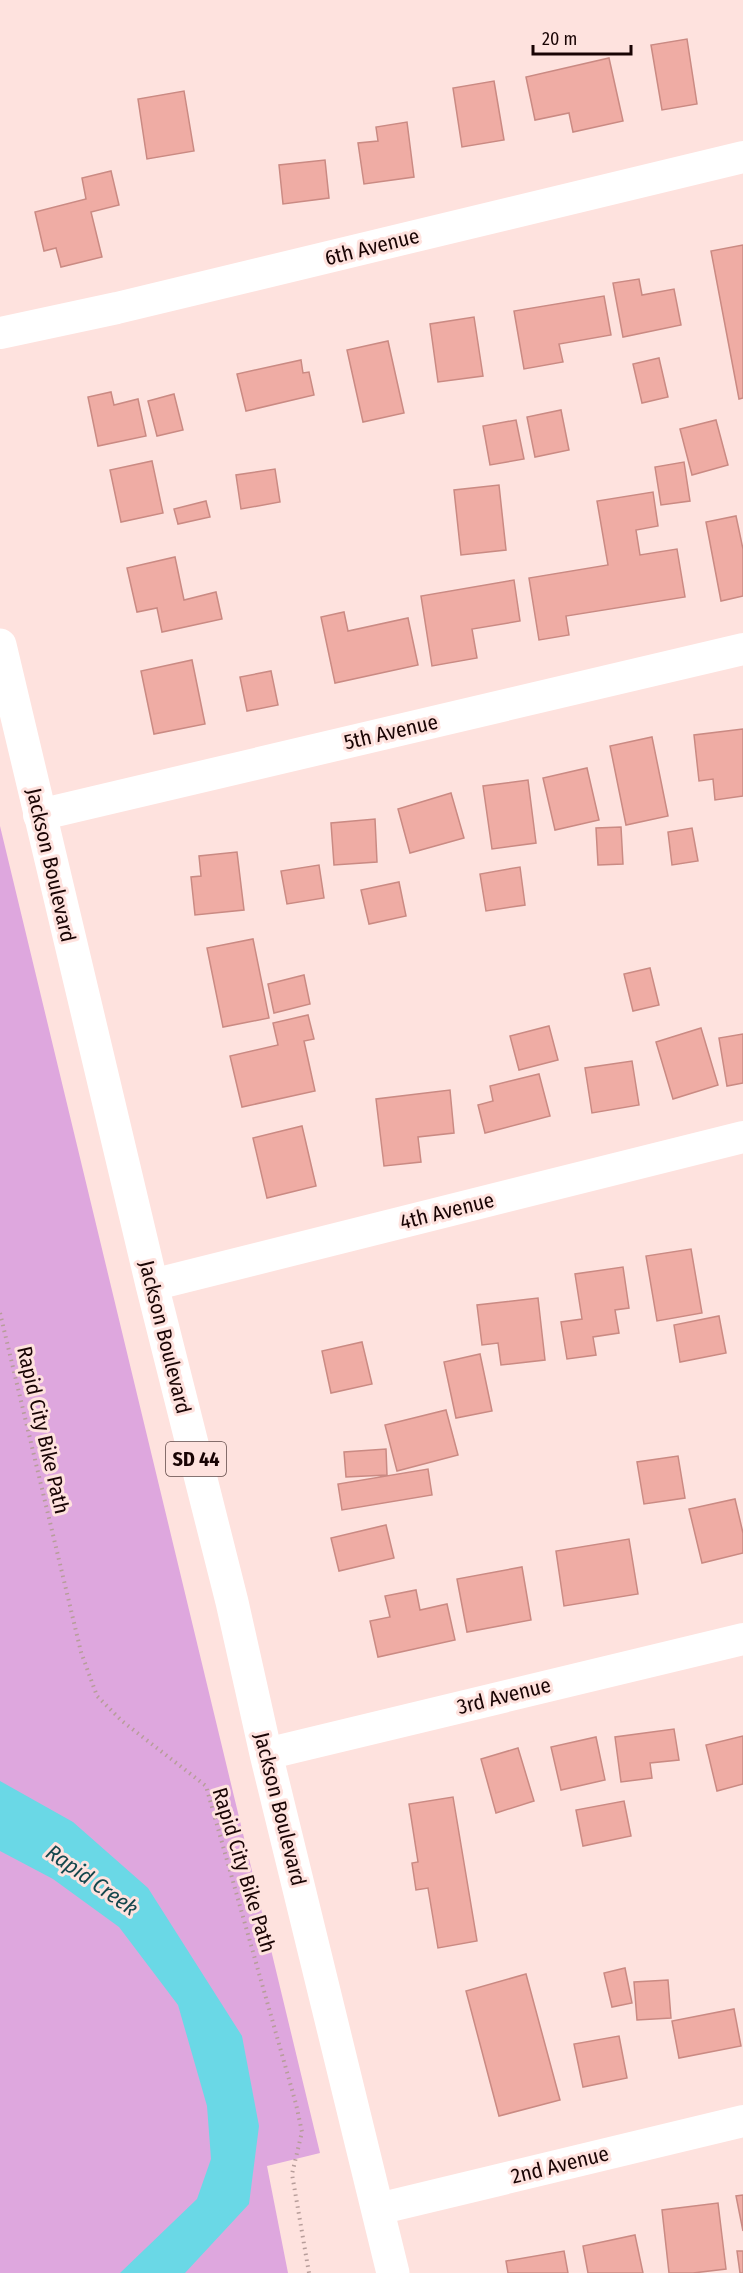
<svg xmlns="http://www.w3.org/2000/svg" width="743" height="2273" font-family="'Fira Sans Condensed',sans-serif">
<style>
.green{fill:#dea7de}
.water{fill:#6ad8e6}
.building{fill:#efaca4;stroke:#ca8a83;stroke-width:1.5}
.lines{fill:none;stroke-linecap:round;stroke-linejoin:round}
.path{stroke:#b79d9a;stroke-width:4;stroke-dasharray:1.5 4.5;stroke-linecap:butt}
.minor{stroke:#fff;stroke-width:32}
.primary{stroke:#fff;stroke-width:33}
.labels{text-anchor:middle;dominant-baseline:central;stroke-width:6;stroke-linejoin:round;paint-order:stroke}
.shield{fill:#fee2de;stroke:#5e4745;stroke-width:1.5}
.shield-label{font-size:20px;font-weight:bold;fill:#190404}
.street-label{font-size:21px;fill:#190404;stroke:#fee2de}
.water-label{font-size:22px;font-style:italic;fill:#14474d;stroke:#fee2de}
</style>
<rect width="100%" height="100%" fill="#fee2de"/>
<path class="green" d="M0,826L320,2153L267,2166L288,2273H0Z"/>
<path class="water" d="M0,1781L73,1822L148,1888L242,2036L259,2126L249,2204L185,2273H120L197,2199L211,2159L207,2106L178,2005L119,1927L53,1879L0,1851Z"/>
<path class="building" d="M687,39L697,104L662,110L651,45Z
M609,58L623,121L573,132L569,113L535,120L526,77Z
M494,81L504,140L462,147L453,88Z
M184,91L194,151L147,159L138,99Z
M407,122L414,177L364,184L358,143L378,141L376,127Z
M325,160L329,198L283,204L279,165Z
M111,171L119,205L91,212L102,257L61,267L56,248L44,251L35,212L86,199L82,178Z
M743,245V398L739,399L711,251Z
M639,279L642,295L674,289L681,325L623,337L613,283Z
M604,296L611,335L559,344L563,362L524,369L514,311Z
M474,317L483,376L438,382L430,324Z
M388,341L404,413L363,422L347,350Z
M659,358L668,397L642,403L633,364Z
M301,360L303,373L309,372L314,395L246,411L237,374Z
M111,392L114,405L138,399L146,436L98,446L88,397Z
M174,394L183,430L157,436L148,401Z
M561,410L569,450L535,457L527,417Z
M516,420L524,459L490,465L483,426Z
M716,420L728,465L692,475L680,429Z
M152,461L163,513L121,522L110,470Z
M684,462L690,501L661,505L655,467Z
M275,469L280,502L241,509L236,475Z
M499,485L506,550L461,555L454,490Z
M653,492L658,526L636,530L640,555L677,549L685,597L566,616L569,635L539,640L529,578L608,565L597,501Z
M206,501L210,517L178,524L174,509Z
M736,516L743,549V596L721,601L706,522Z
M175,557L184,600L216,592L222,619L162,632L157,608L137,612L127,568Z
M514,580L520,621L472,629L477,658L432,666L421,596Z
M344,612L348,631L408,618L418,665L335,683L321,617Z
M192,660L205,724L154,734L141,671Z
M271,671L278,705L247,711L240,677Z
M743,729V796L715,800L713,779L699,781L694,735Z
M652,737L668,816L626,825L610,746Z
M587,768L599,820L555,830L543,778Z
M528,780L536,843L492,849L483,786Z
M451,793L464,838L410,853L398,809Z
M375,819L377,862L334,865L331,823Z
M621,827L623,864L598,865L596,828Z
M692,828L698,861L672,865L668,832Z
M237,852L244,910L195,915L191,877L201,876L199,856Z
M319,865L324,898L287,904L281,871Z
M520,867L525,905L486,911L480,874Z
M399,882L406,916L369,924L361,890Z
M253,939L269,1018L223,1027L207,948Z
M650,968L659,1005L633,1011L624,974Z
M304,975L310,1004L274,1013L268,984Z
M308,1015L314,1039L304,1041L315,1091L242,1107L230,1056L278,1045L273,1023Z
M549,1026L558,1060L519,1070L510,1036Z
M701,1028L718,1085L673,1099L656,1042Z
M743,1034V1083L727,1086L719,1038Z
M632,1061L639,1105L592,1113L585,1068Z
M539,1074L550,1116L485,1133L478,1105L493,1101L490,1086Z
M450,1090L454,1133L418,1137L421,1162L384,1166L376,1099Z
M302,1126L316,1186L267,1198L253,1138Z
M691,1249L702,1313L657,1321L646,1256Z
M623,1267L629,1308L615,1310L619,1333L593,1337L596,1355L567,1359L561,1322L582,1319L575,1274Z
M538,1298L545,1360L501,1365L498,1343L482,1345L477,1305Z
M719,1316L726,1353L680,1362L674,1325Z
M362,1342L372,1384L331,1393L322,1351Z
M480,1354L492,1411L456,1418L444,1362Z
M446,1410L458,1455L397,1471L385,1425Z
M386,1449L387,1475L346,1477L344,1452Z
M678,1456L685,1498L644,1504L637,1462Z
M428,1469L432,1495L342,1510L338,1484Z
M735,1499L743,1533V1553L702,1563L689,1509Z
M386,1525L394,1558L339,1571L331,1538Z
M629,1539L638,1594L564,1606L556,1551Z
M522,1567L531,1620L467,1632L457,1579Z
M416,1590L420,1610L447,1604L455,1640L378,1657L370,1621L390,1617L385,1596Z
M674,1729L679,1760L650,1763L652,1778L621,1782L615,1737Z
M743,1736V1784L717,1791L706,1745Z
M596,1737L605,1780L561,1790L551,1747Z
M518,1748L534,1801L496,1813L481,1759Z
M453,1797L477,1941L438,1948L428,1888L416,1890L412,1863L418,1862L409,1804Z
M624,1801L631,1836L583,1846L576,1810Z
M625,1968L632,2003L612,2007L604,1973Z
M526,1974L560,2100L499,2116L466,1991Z
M668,1980L671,2018L637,2020L634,1982Z
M734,2009L741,2046L679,2058L672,2021Z
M619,2036L627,2078L583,2087L574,2044Z
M743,2195V2231L736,2196Z
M718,2203L726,2269L693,2273H669L662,2210Z
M635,2235L643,2273H588L583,2246Z
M564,2251L568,2273H508L506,2261Z
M737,2251H743V2273H740Z"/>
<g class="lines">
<path class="path" d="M0,1313L81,1652L97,1696L122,1721L206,1786L296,2104L302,2132L292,2174L309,2273"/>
<path class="minor" d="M0,333L117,308L743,157
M39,815L743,649
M152,1285L743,1137
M266,1754L743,1639
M378,2209L743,2121"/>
<path class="primary" d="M0,645L152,1285L232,1602L266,1754L393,2273"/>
</g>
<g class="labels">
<rect class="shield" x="166" y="1442" width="60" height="34" rx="4.5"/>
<g class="shield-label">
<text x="196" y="1459">SD 44</text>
</g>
<g class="street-label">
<text transform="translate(372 247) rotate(-14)">6th Avenue</text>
<text transform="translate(391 732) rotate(-13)">5th Avenue</text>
<text transform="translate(51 865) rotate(77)">Jackson Boulevard</text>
<text transform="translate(447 1211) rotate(-14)">4th Avenue</text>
<text transform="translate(165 1337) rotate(76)">Jackson Boulevard</text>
<text transform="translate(43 1430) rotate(77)">Rapid City Bike Path</text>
<text transform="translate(504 1696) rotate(-14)">3rd Avenue</text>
<text transform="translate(280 1809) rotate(76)">Jackson Boulevard</text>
<text transform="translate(244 1870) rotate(73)">Rapid City Bike Path</text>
<text transform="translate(560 2165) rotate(-14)">2nd Avenue</text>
</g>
<g class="water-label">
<text transform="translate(92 1880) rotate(35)">Rapid Creek</text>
</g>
</g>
<path d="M533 45v9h98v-9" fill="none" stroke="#190404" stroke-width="3"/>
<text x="542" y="45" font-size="18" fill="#190404" stroke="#fee2de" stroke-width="4.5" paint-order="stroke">20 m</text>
</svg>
